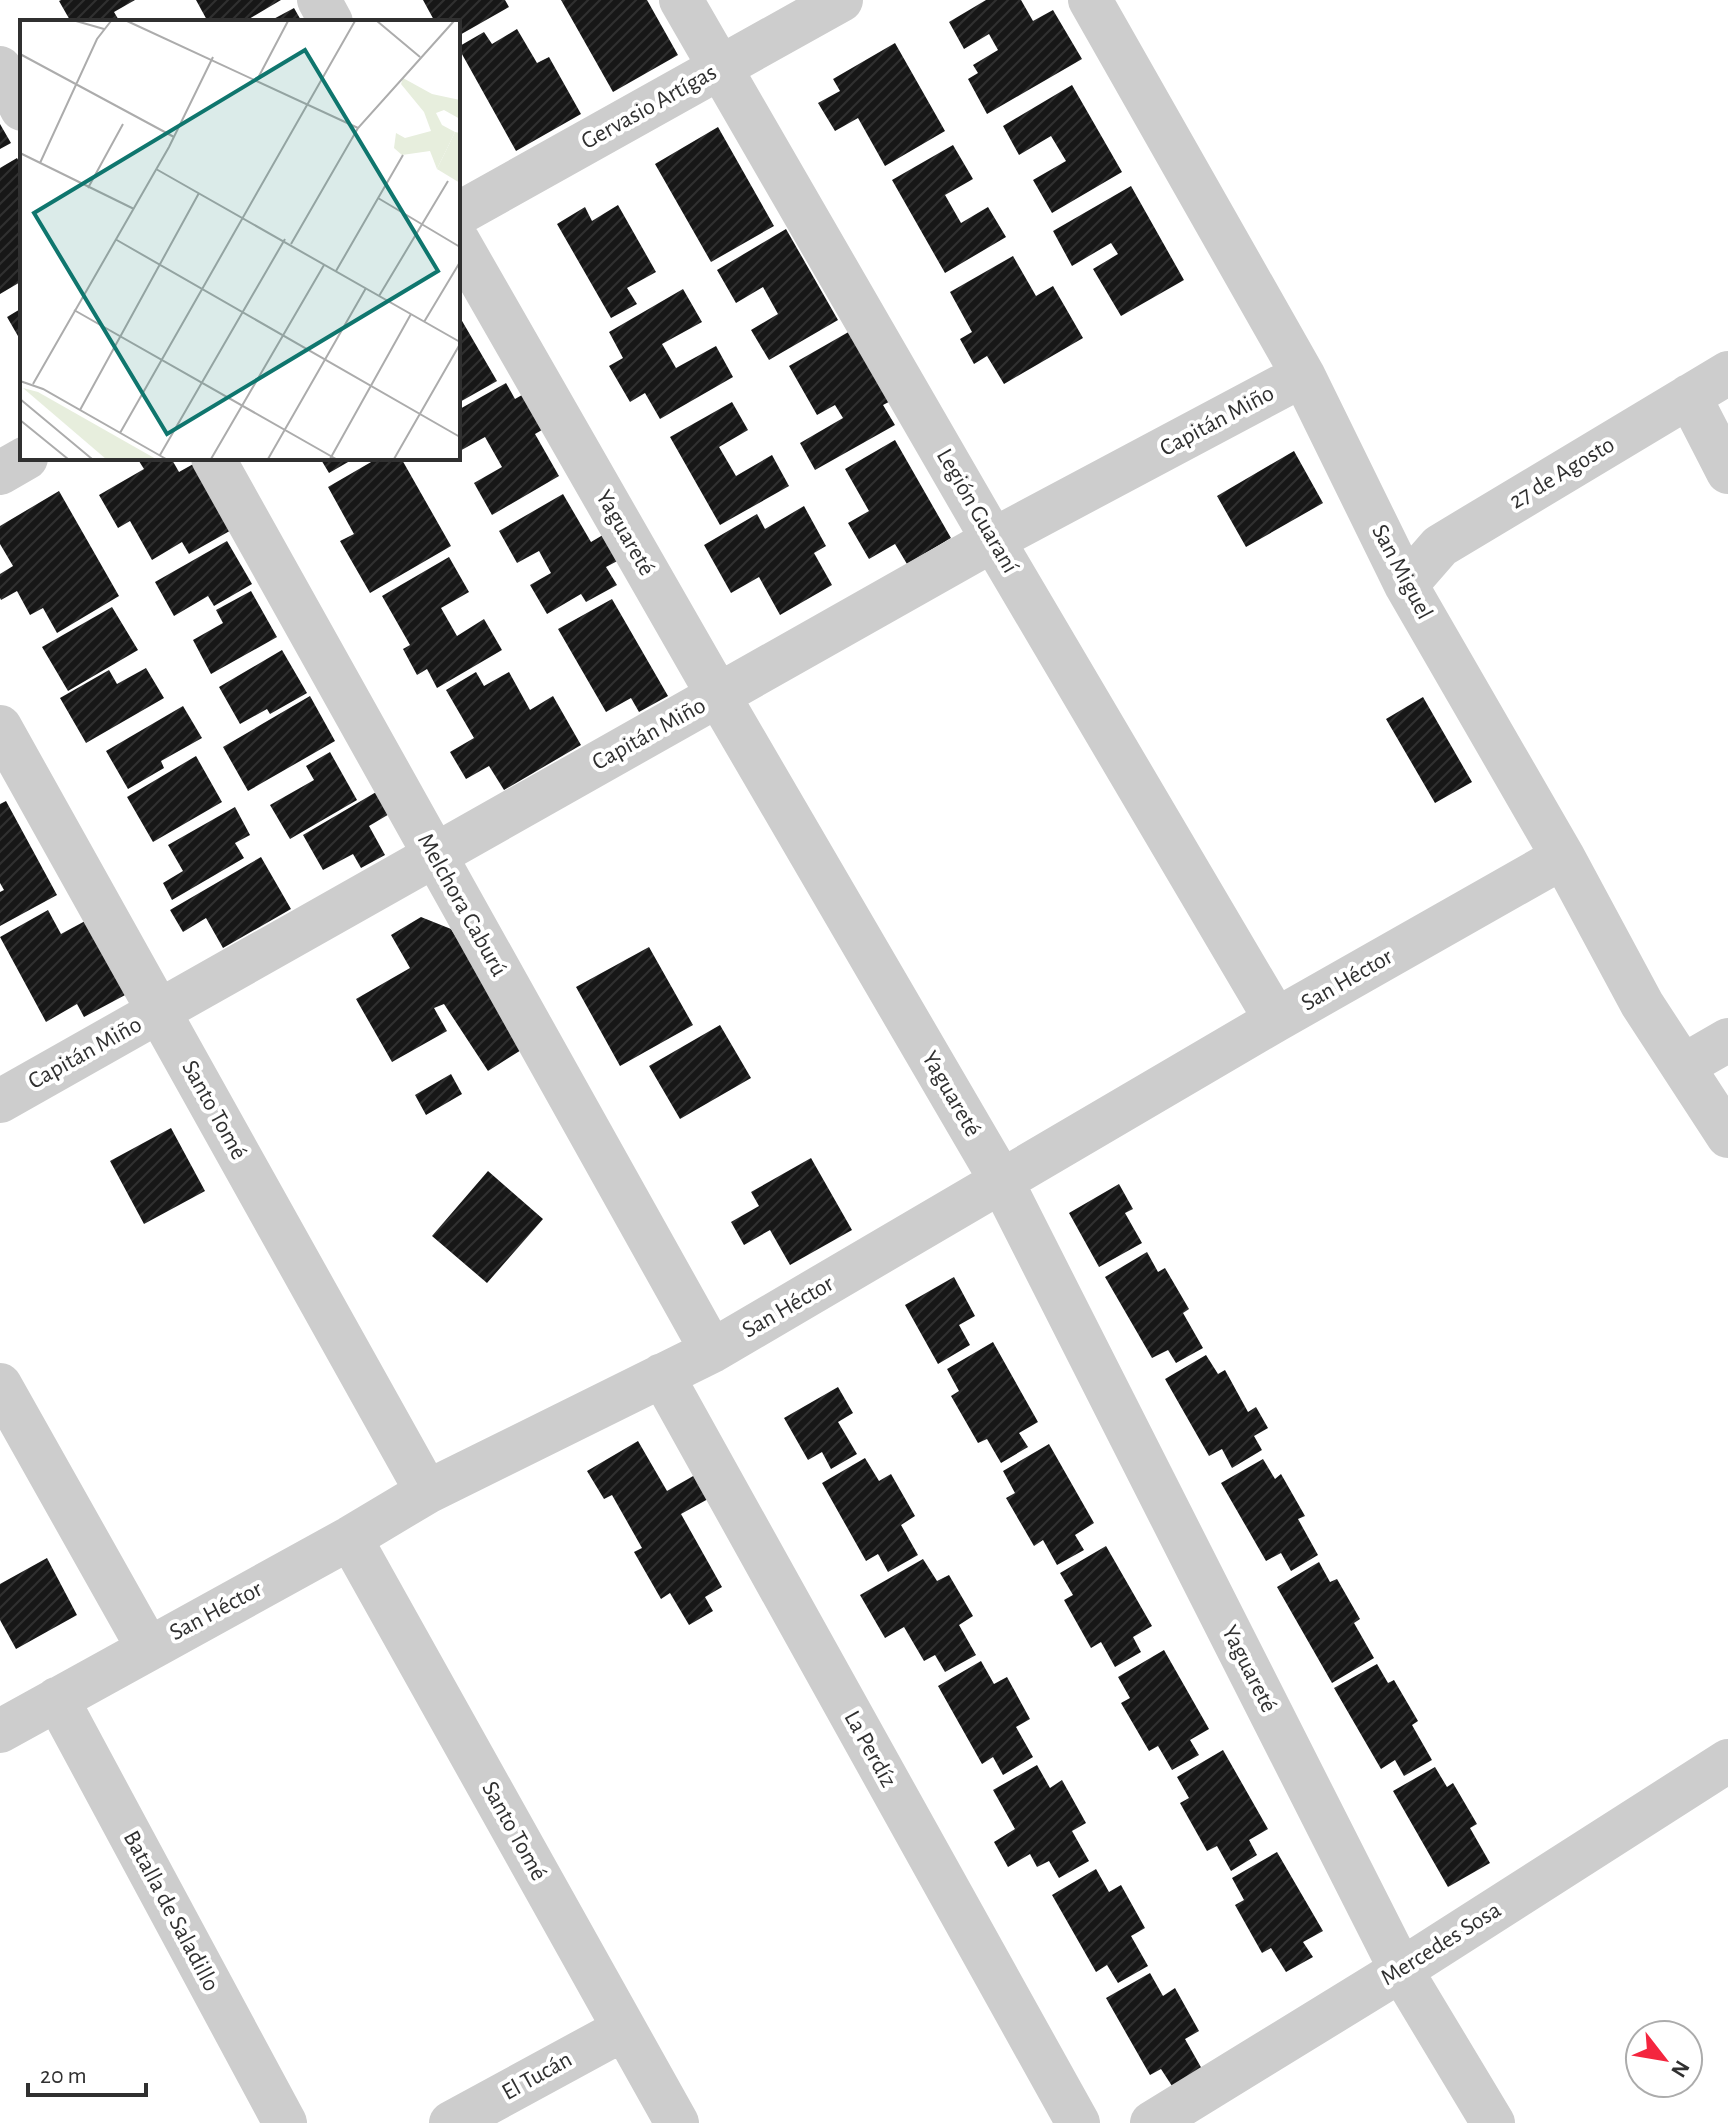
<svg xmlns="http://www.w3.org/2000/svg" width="1728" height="2123" font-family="'Alegreya Sans',sans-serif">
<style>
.building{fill:url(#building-hatch)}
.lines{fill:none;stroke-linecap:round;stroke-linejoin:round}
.minor{stroke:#cdcdcd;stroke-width:44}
.labels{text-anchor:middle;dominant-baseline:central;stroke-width:8;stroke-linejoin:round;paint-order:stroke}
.street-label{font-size:24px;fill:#303030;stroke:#fff}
.inset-road{fill:none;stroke:#acacac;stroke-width:2}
.view{fill:#0f766e;fill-opacity:0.15;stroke:#0f766e;stroke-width:4}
.inset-edge{fill:none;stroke:#303030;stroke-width:4}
</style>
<defs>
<pattern id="building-hatch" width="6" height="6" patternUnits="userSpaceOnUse" patternTransform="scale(2)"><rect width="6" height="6" fill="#171717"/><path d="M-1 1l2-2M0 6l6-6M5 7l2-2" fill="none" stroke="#303030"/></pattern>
</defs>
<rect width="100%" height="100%" fill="#fff"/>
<path class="building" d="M61,0H135L114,12L120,22H71L59,1Z
M196,0H281L244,22H208Z
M423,0H505L509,7L458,36V22H435Z
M561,0H647L678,55L613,92Z
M986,0H1021L1033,21L1053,10L1082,59L987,114L968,79L978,73L973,65L998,50L989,34L964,49L949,22Z
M294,8L302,22H268Z
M517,29L537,63L549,57L581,114L516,151L458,47L484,32L492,44Z
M895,43L945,131L885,166L858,118L835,131L818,103L840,91L833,79Z
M1072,85L1122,172L1052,213L1033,180L1066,161L1051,136L1019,155L1003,126Z
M0,124L11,143L0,149Z
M718,127L774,226L711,262L655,164Z
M953,145L973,179L945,195L961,223L988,207L1006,237L945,273L892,180Z
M17,158L22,167V281L0,294V168Z
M1131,186L1184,280L1121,316L1093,269L1118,254L1111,243L1072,266L1053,231Z
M618,205L656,272L627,288L637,304L611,318L557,224L585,207L592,221Z
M786,229L838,320L769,360L751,330L778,314L763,287L736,303L717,270Z
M1013,256L1036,296L1053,286L1083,338L1004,384L987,356L974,364L960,339L972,332L950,292Z
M683,289L702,322L662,344L676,368L716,346L733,377L660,419L645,393L630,402L609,366L623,358L609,332Z
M22,308V343L7,317Z
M458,314L497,381L458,403Z
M859,326L900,396L883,405L895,425L815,470L800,443L843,418L835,405L817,415L789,366Z
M506,383L515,399L529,391L549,426L535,434L559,476L492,515L474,483L502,467L485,437L458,452V410Z
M732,402L748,430L719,447L736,476L772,455L789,486L720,525L670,437Z
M895,440L951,538L907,564L895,544L869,559L848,523L869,511L845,469Z
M1294,451L1323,503L1246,547L1217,496Z
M137,458H171L179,472L204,458L242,524L189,554L182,542L152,560L130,521L118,528L99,495L144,469Z
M320,458H355L329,473Z
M378,458H401L451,546L370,593L340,541L354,534L328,487Z
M59,491L119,596L57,633L43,608L30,615L17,591L1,600L0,598V574L13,566L0,544V526Z
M563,494L591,542L608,532L623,558L606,567L617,585L586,602L581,594L547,614L530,585L551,573L539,551L517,563L499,531Z
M804,506L826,546L814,553L832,585L780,615L759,577L731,593L704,545L757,514L765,529Z
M227,541L252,584L214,606L208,596L174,616L155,582Z
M449,557L469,592L441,608L457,636L484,619L502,650L437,688L427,669L417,675L403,649L410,645L382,596Z
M251,591L277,637L211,674L193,640L223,623L216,610Z
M612,599L668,696L639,712L631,698L606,712L558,629Z
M112,607L138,650L68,691L42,647Z
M282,650L307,693L270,714L267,709L240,724L219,687Z
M146,668L164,698L86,743L60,698L109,670L117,684Z
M476,672L484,686L509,672L530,710L553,696L581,745L504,790L489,766L466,779L450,752L474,738L446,690Z
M310,696L335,741L248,791L223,747Z
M1423,697L1472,782L1435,803L1386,719Z
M183,706L202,738L161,761L164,768L128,789L106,751Z
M330,752L357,800L290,839L270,805L314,780L306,766Z
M196,756L222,802L153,842L127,797Z
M383,788L396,810L369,826L385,855L361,868L353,854L323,870L303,835Z
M6,801L57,895L0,926V892L4,890L0,883V804Z
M235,807L250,835L235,843L244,858L172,900L163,883L183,871L168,845Z
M261,857L291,909L223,948L206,918L183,932L170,910Z
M48,910L61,934L87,920L127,994L84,1017L77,1004L46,1022L0,937Z
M421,917L451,929L526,1047L488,1071L444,1004L434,1008L447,1031L392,1062L356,999L410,968L391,935Z
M649,947L693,1025L620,1066L576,987Z
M720,1025L751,1078L680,1119L649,1066Z
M451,1074L462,1094L426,1115L415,1095Z
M171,1128L205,1191L144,1224L110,1161Z
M811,1158L852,1230L790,1265L770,1230L744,1245L731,1222L759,1206L751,1192Z
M488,1171L543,1219L487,1283L432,1236Z
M1119,1184L1133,1209L1125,1213L1142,1243L1099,1267L1069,1213Z
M1147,1252L1158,1272L1165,1268L1189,1309L1183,1313L1203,1348L1176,1363L1168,1350L1152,1358L1105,1277Z
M954,1277L975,1316L959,1325L970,1345L938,1364L905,1305Z
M993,1342L1038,1422L1019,1433L1028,1447L1001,1463L987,1439L978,1443L951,1396L959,1391L947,1369Z
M1206,1355L1218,1374L1225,1370L1248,1412L1256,1407L1268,1428L1254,1436L1262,1450L1232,1468L1222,1449L1209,1456L1165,1379Z
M838,1387L853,1413L838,1422L857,1454L831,1469L822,1452L808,1460L784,1418Z
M638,1441L667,1491L695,1475L708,1499L681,1514L722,1587L705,1597L713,1611L689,1625L670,1593L661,1599L634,1552L642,1548L612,1495L604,1499L587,1471Z
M1049,1444L1094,1523L1075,1535L1084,1550L1057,1565L1043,1540L1034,1546L1006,1498L1015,1493L1003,1471Z
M865,1458L879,1481L891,1474L915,1516L901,1525L918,1555L888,1572L878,1554L866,1561L822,1483Z
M1263,1459L1275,1479L1281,1474L1305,1516L1298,1519L1318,1555L1291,1571L1281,1553L1266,1561L1221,1483Z
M1106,1546L1152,1626L1133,1637L1141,1652L1115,1667L1101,1642L1091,1648L1064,1600L1073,1595L1060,1573Z
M47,1558L77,1615L16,1649L0,1620V1584Z
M923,1559L937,1581L949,1575L973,1616L959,1625L976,1655L945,1672L935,1655L924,1661L904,1627L885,1638L860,1595Z
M1319,1562L1330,1582L1337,1579L1360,1619L1354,1623L1374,1658L1332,1683L1277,1587Z
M1164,1650L1209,1729L1190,1740L1199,1755L1172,1770L1158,1746L1149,1751L1121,1703L1130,1698L1118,1677Z
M981,1661L994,1684L1007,1677L1030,1719L1016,1727L1033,1757L1003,1775L993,1757L982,1764L938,1686Z
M1377,1664L1388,1683L1394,1680L1418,1721L1412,1725L1432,1760L1404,1776L1395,1760L1381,1769L1334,1688Z
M1223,1750L1268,1829L1249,1840L1257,1855L1231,1871L1217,1846L1207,1851L1180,1803L1189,1798L1177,1777Z
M1037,1765L1050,1788L1062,1780L1086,1823L1072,1831L1089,1861L1059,1878L1049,1861L1037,1867L1030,1854L1008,1867L994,1842L1015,1829L993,1790Z
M1435,1767L1447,1787L1453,1783L1477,1824L1470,1828L1490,1863L1448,1887L1393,1791Z
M1277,1852L1323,1931L1303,1942L1313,1957L1286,1972L1271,1948L1262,1953L1235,1905L1244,1900L1232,1878Z
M1096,1869L1109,1892L1121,1885L1145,1928L1131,1936L1148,1966L1118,1983L1107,1965L1096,1972L1052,1895Z
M1150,1973L1163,1996L1175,1988L1199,2031L1185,2039L1202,2069L1172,2086L1161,2069L1150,2075L1106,1998Z"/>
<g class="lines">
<path class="minor" d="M319,0L331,22
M681,0L993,540L1276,1020
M1090,0L1303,375L1406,585L1563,857L1642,1004L1728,1136
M0,68L22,109
M458,214L841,0
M458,241L718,695L1002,1182L1401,1970L1493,2123
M1689,396L1728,472
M213,458L712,1351
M0,473L26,458
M1406,585L1440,546L1728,373
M0,727L427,1492
M1683,1066L1728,1040
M0,1101L993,540L1303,375
M662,1375L1078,2123
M0,1385L148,1648
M350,1538L677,2123
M57,1699L285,2123
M0,1731L350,1538L427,1492L712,1351L1276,1020L1563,857
M451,2123L624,2029
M1152,2123L1401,1970L1728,1761"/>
</g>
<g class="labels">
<g class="street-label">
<text transform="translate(649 107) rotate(-29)">Gervasio Artígas</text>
<text transform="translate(1217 421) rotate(-28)">Capitán Miño</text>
<text transform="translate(1562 473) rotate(-31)">27 de Agosto</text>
<text transform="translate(977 511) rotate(60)">Legión Guaraní</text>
<text transform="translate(625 533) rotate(60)">Yaguareté</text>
<text transform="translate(1402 572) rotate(62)">San Miguel</text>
<text transform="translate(649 734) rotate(-29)">Capitán Miño</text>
<text transform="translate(462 905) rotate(61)">Melchora Caburú</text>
<text transform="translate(1347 980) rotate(-30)">San Héctor</text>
<text transform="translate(85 1053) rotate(-29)">Capitán Miño</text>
<text transform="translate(951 1094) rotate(60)">Yaguareté</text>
<text transform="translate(214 1110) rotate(61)">Santo Tomé</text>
<text transform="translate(788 1307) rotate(-30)">San Héctor</text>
<text transform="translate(216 1611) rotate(-28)">San Héctor</text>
<text transform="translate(1249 1669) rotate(63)">Yaguareté</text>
<text transform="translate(870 1749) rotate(61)">La Perdíz</text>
<text transform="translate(514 1831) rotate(61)">Santo Tomé</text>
<text transform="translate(171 1911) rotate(62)">Batalla de Saladillo</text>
<text transform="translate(1441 1944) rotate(-32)">Mercedes Sosa</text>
<text transform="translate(537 2076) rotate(-29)">El Tucán</text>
</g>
</g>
<g transform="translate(20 20)">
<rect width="440" height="440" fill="#fff"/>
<path d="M383,58L412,74L440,80V99L424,90L416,93L422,105L435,112L417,149L410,131L382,135L374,128L376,113L385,118L411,111L404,92L381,64Z" fill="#e7eedd"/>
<path d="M435,112L440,113V163L417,149Z" fill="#e7eedd"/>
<path d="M3,368L18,372L136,439H86Z" fill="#e7eedd"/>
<path class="inset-road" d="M56,1L84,9M107,1L338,108M357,1L400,37M0,34L154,117M238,58L268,1M0,133L114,189M20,143L77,19L91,1M136,149L440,322M68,168L103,104M358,178L440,227M95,219L440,417M271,224L338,108L434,1M316,251L383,135M359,276L428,161M54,290L316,439M404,302L440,242M0,361L23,369L146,439M13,364L149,127L193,37M0,379L72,439M60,390L179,173M0,400L48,439M100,413L335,1M140,435L265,219M191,439L304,245M248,439L346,268M310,439L391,294M374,439L440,324"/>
<path class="view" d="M285,30L418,251L147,414L14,193Z"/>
<rect width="440" height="440" class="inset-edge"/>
</g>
<g transform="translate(1664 2059) rotate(121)"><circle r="38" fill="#ffffff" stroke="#acacac" stroke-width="2"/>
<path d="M0-6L14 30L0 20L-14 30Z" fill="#f4253e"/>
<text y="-12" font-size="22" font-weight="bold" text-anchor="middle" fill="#303030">N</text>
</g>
<path d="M28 2083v12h118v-12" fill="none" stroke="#303030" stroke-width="4"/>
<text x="40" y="2083" font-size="24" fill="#303030" stroke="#ffffff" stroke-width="6" paint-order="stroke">20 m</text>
</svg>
